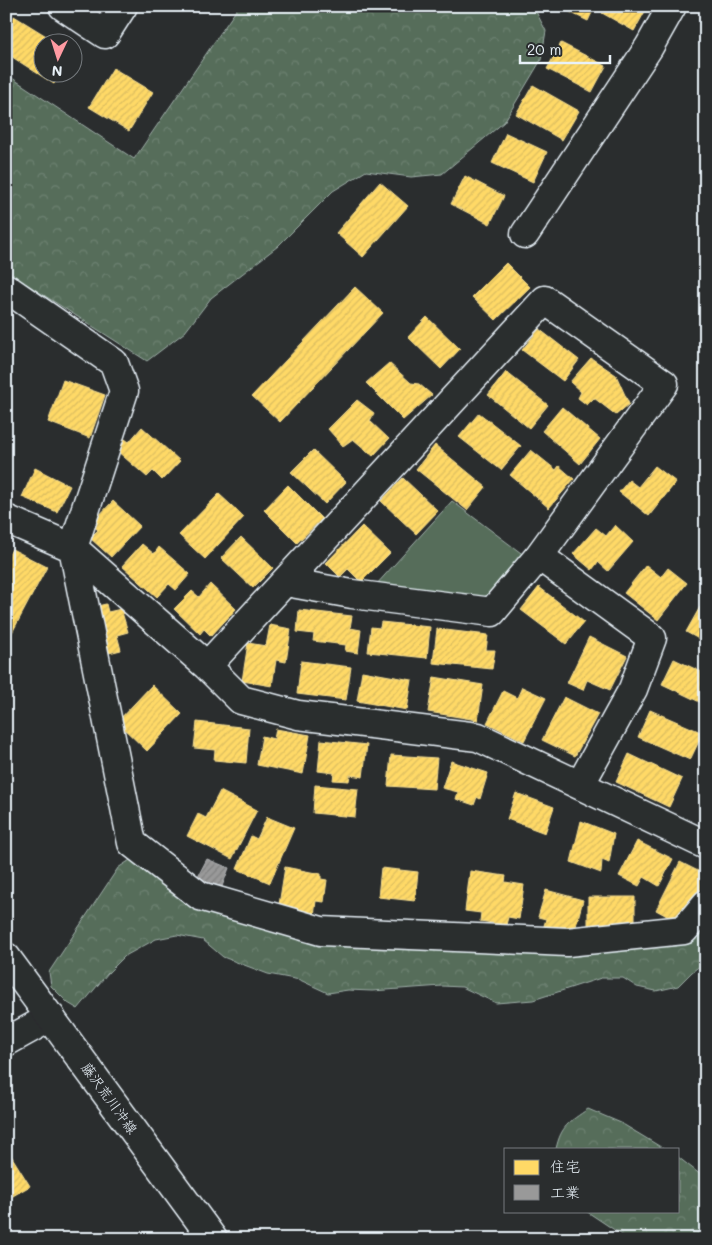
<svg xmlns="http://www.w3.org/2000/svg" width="712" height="1245" font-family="Mali,'Klee One',sans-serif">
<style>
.forest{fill:url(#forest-crowns);stroke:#9fafa9}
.green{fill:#566d5a;stroke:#9fafa9}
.homes{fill:url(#homes-hatch);stroke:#f8e092}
.industry{fill:url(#industry-hatch);stroke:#b1b3b6}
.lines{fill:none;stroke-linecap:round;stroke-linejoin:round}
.minor-casing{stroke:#e8f1f8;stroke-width:31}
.major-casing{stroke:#e8f1f8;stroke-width:31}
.minor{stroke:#2a2d2e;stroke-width:28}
.major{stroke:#2a2d2e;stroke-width:28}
.labels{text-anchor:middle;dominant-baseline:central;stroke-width:5;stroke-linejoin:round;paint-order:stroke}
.street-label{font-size:14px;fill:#e8f1f8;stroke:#2a2d2e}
</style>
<defs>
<pattern id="forest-crowns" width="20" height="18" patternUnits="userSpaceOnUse" patternTransform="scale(1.25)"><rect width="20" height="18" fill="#566d5a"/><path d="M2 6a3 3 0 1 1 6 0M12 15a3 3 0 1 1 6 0" fill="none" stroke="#6e8272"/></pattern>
<pattern id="homes-hatch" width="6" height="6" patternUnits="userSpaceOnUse" patternTransform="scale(1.25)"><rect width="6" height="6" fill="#ffd966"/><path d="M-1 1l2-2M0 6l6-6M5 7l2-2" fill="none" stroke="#dabc60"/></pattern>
<pattern id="industry-hatch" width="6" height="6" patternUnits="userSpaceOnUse" patternTransform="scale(1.25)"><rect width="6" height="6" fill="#999"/><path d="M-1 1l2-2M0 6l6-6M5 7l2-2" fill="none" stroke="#808181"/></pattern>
</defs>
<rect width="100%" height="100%" fill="#2a2d2e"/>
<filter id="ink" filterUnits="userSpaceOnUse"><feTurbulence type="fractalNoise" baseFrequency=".02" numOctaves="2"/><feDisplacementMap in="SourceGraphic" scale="10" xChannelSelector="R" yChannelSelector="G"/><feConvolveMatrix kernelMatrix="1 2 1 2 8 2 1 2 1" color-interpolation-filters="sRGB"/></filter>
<g filter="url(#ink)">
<path class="forest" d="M239,6H533L546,31L541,60L504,122L442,174L411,177L366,171L333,191L278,246L211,298L185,332L147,361L6,271V74L134,159Z
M133,858L190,900L499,947L706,916V961L692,972L678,986L656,991L637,987L623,978H601L533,1000L496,1003L462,987L442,986L372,991L348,990L328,993L300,980L268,974L223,957L203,940L177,935L156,939L125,956L108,973L78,1009L68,1003L51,986L49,972L118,868Z
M588,1109L621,1123L664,1149H556C561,1126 569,1122 588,1109Z
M678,1157L706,1179V1239H628L586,1211H678Z"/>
<path class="green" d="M452,501L525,556L487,601L375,586Z"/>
<path class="homes" d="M557,6H595L588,21Z
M606,6H648L634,31L602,13Z
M14,16L56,42H42V72H61L54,84L6,53V28Z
M561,43L606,66L592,92L547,69Z
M113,68L153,92L129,131L89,107Z
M533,85L579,111L562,140L516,114Z
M506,133L547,152L533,182L492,163Z
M465,176L504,196L490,224L451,204Z
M380,182L408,206L363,257L336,233Z
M506,263L530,287L496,320L472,297Z
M355,287L383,313L280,422L252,396Z
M427,317L460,349L441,369L408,337Z
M539,329L579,360L563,381L522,350Z
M591,358L616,375L629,404L616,415L594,398L587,405L578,398L581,392L570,382Z
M389,363L411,383L419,384L432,395L403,420L366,383Z
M506,372L548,405L529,428L488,395Z
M63,380L105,395L90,438L48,422Z
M357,400L374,413L370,421L389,439L373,456L353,439L343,446L328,429Z
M562,407L600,439L580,464L542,431Z
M479,413L521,446L501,470L459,437Z
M142,427L180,461L162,480L153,471L147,477L116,450L125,439L129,442Z
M435,445L486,487L467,510L416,469Z
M313,450L346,482L325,504L291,472Z
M531,450L556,470L559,466L574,479L549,508L510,475Z
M655,466L676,482L649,516L619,492L629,480L638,487Z
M35,468L70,486L57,512L22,497Z
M403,478L438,511L416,534L381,501Z
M288,485L322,519L297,543L264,510Z
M219,494L244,517L205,559L179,535Z
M113,501L140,526L111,557L90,538L98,530L91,524Z
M615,525L633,542L608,571L598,562L592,570L573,554L596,528L606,536Z
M362,526L390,553L361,582L348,569L340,577L326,563Z
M241,537L273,568L253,588L221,558Z
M142,544L154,554L159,547L190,574L176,590L169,584L157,597L122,566Z
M12,549L47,567L6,644V560Z
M646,565L661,577L668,568L687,583L658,620L624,593Z
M210,584L236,609L211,636L204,629L200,634L174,609L192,591L199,597Z
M539,587L584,622L566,644L521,610Z
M106,604L108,612L121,609L128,632L117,635L121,650L101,655L89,608Z
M700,607L706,610V643L686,632Z
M299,610L352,616L350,628L361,630L358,653L345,651L346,645L313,641L314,634L297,632Z
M381,622L430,627L427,658L368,652L371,627L380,628Z
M270,625L291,629L286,662L276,660L272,686L242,681L248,643L266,646Z
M437,629L488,635L486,650H495L492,669L433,663Z
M589,637L627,656L610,690L587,680L583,690L567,683Z
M674,659L706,674V705L662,684Z
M301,661L351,667L346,700L297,694Z
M362,671L412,680L407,710L357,701Z
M434,677L483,685L478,720L428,712Z
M152,685L182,714L147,751L117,722Z
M522,687L546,698L524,741L487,723L503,691L517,698Z
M564,697L598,714L575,756L542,740Z
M650,710L703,733L690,760L638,737Z
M197,722L249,728L246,763L214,760L215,750L194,748Z
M276,729L310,735L303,774L257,765L262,736L274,739Z
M321,740L367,745L363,777L350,775L349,781L333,780L334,773L318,771Z
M629,754L682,779L669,807L616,782Z
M391,755L437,758L434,789L388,786Z
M451,761L488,773L480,799L477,797L474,805L456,799L458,792L442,788Z
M315,785L358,789L355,817L313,813Z
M220,791L257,810L232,859L187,836L198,814L206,818Z
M516,793L554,807L545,833L507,819Z
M267,817L294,828L270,883L237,869L251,836L257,839Z
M581,821L614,834L609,863L602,860L601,873L571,862Z
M637,841L673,859L659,886L644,877L639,886L619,876Z
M680,862L706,875V880L691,906H686L678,922L656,910Z
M285,867L321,874V879L327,880L324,902L316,901L314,916L278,911Z
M381,868L418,872L415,901L378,897Z
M470,871L506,876L505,882L524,885L519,919L508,917L506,925L480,921L481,913L465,911Z
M546,890L583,900L573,937L543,929L546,919L538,917Z
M588,897H635V928L588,927Z
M7,1149L30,1186L6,1200V1150Z"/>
<path class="industry" d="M207,859L229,868L221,889L197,878Z"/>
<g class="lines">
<defs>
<path id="minor" d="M63,6L105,34L123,6
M525,234L649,47L672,6
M6,288L114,363L124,391L73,548L207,666L241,700L298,715L478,737L706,845
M6,519L73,548L132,843L200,896L321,931L567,942L684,930L706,904
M286,582L352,594L492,612L539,556
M207,666L545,300L664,384L539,556L652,638L633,689L580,785
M6,1042L51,1017"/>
<path id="major" d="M6,957L213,1239"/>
</defs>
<use href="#minor" class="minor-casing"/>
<use href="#major" class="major-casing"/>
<use href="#minor" class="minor"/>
<use href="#major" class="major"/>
</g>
</g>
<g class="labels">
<g class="street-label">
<text transform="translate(110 1098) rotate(54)">藤沢荒川沖線</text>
</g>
</g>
<rect width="712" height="1245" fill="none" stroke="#2a2d2e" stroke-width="25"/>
<rect x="12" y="12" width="687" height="1220" fill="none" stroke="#e8f1f8" stroke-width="2" filter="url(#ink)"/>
<rect x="504" y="1148" width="175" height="65" fill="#2a2d2e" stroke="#767b7f"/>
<rect x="514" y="1160" width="25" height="15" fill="#ffd966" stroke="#767b7f"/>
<text x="550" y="1172" font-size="15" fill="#e8f1f8">住宅</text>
<rect x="514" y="1185" width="25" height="15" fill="#999999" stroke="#767b7f"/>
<text x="550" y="1198" font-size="15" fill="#e8f1f8">工業</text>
<g transform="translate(58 58) rotate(184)"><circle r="24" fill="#2a2d2e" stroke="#767b7f"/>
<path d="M0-4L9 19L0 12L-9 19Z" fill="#ff9aa2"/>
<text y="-8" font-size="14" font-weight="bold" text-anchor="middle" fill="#e8f1f8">N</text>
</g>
<path d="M520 55v8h90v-8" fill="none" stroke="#e8f1f8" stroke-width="2.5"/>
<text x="527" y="55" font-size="15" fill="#e8f1f8" stroke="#2a2d2e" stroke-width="4" paint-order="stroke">20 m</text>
</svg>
